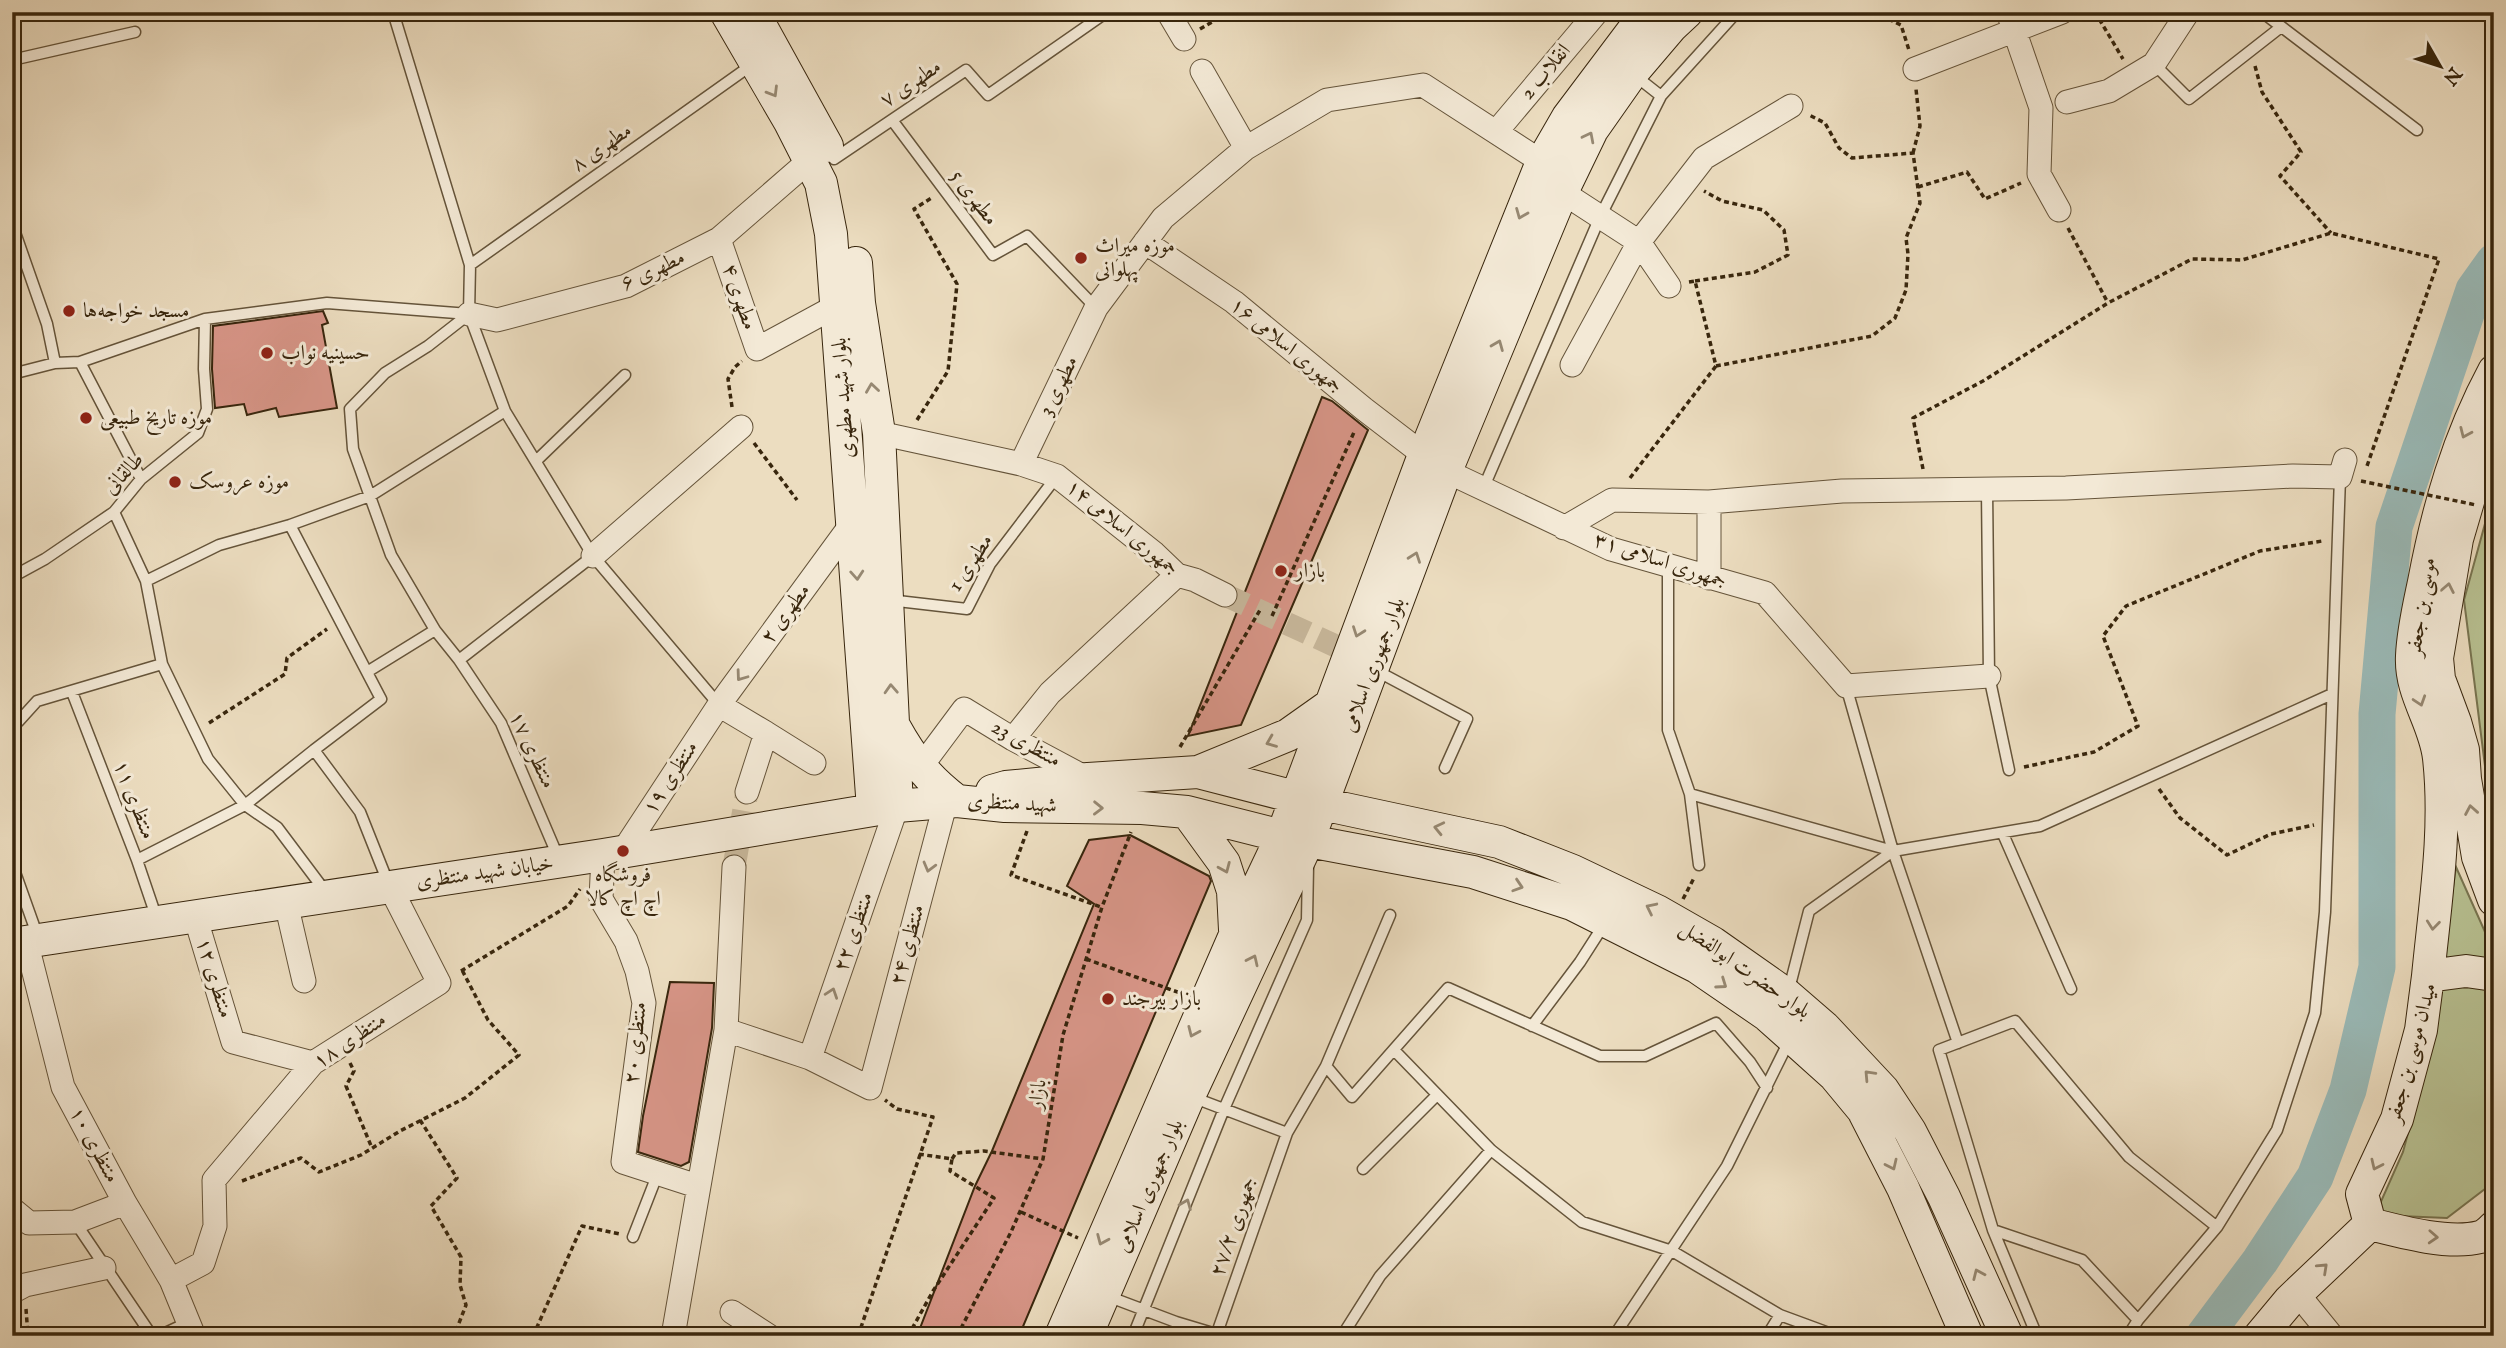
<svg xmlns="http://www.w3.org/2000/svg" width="2506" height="1348" font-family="'IM FELL English',Amiri,serif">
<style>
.green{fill:#b8c192;stroke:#787450;stroke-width:2}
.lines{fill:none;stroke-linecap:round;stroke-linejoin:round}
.river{stroke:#9abbb9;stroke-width:37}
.building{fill:#d79587;stroke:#38260d;stroke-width:2}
.street-tunnel{stroke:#c8b89c;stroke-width:23;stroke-dasharray:23 11;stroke-linecap:butt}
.lane-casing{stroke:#65543a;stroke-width:13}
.street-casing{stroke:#65543a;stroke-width:25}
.secondary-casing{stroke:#38260d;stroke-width:34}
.path{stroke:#38260d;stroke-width:3.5;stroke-dasharray:5 3.5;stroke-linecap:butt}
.lane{stroke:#f3e9d6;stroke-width:10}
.street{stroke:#f3e9d6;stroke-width:23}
.secondary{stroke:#f3e9d6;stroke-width:32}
.path-bridge{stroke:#38260d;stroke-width:3.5;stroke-dasharray:5 3.5;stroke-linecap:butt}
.oneway{stroke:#968872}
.poi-dot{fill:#8f2418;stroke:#f3e9d6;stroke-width:2.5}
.labels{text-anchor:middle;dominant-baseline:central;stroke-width:6;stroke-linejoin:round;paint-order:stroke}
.street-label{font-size:21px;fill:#38260d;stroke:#f3e9d6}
.poi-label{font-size:21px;fill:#38260d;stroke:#f3e9d6;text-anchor:start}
</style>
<rect width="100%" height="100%" fill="#ecddc0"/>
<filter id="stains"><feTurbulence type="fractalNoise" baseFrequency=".00286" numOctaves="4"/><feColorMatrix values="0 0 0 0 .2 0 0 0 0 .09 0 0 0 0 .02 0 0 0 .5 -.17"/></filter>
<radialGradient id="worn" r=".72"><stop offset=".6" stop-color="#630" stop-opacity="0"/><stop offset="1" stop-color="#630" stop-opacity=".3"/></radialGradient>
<path class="green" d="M2494,491V795L2486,774L2464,600Z
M2456,867L2494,952V1182L2447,1218L2375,1215L2403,1152L2428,1059Z"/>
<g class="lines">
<path class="river" d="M2204,1336L2260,1261L2315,1177L2348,1090L2377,967V714L2394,527L2474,290L2494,262"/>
</g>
<path class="building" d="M323,311L328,323L322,325L337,408L279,417L276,408L247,415L244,404L215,408L212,369L213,326Z
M1322,397L1332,401L1368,430L1241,725L1188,736Z
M1130,835L1209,876L1211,881L1019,1336H917L975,1186L992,1151L1094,904L1067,886L1089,840Z
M670,982L714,983L712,1028L689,1162L681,1166L638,1152L643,1116Z"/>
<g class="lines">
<path class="street-tunnel" d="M1225,595L1351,653
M734,867L747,792"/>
<defs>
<path id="lane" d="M393,12L470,265L469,314L505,411L593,556L719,705
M2262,12L2417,130
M12,60L135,32
M2154,64L2189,99L2281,27
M1633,74L1661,96
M892,120L993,255L1027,236L1096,308
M834,159L966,70L988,95L1107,12
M12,224L47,324L55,363
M470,265L753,64
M469,314L428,346L385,373L350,409L353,449L391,555L435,630L459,660L593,556
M80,362L141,479
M12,374L55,363L80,362L205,319L327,303L469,314
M536,461L625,375
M1483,489L1600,217L1661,96L1737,12
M1987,489L1989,676L2009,770
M114,512L146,581L162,664L208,759L245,805L277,827L325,891
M290,525L381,699L314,750
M1668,565V730L1690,794L1699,865
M12,577L45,559L114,512L141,479L198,433L207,409L204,369L205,319
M146,581L219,545L290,525L370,496L505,411
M889,600L967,609L990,564L1057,476
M459,660L501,723L559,859
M1375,670L1467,719L1445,768
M367,672L435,630
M1846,686L1893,851L1958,1043
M72,692L137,860L157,919
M12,723L18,722L37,701L162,664
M1690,794L1893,851L2040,826L2332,694
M2003,834L2071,989
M137,860L245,805L314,750L360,812L389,885
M12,864L38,937
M1788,993L1809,911L1893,851
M1532,1026L1580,962L1605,923
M1394,1050L1491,1150L1582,1222L1672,1251L1780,1315L1837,1336
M1326,1066L1352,1097L1448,988L1600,1056H1645L1716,1023L1750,1062L1767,1088
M1192,1097L1287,1133
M1363,1169L1437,1095
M75,1222L152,1336
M1993,1230L2037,1336
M633,1237L658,1173
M1107,1296L1176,1322L1216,1334
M2138,1320L2082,1260L1993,1230L1939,1050L2015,1021L2129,1157L2217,1227
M159,1336L189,1322
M1133,1336L1224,1109L1307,920L1308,866
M1216,1336L1287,1133L1326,1066L1390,915
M1342,1336L1380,1276L1491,1150
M1614,1336L1727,1166L1789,1041
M1767,1336L1780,1315
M2128,1336L2138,1320L2217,1227L2277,1130L2315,1013L2325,912L2340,477"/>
<path id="street" d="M1168,12L1184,39
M2008,12L2041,108L2039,174L2059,210
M1915,69L2062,12
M2067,102L2109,91L2154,64L2188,12
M1496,132L1597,12
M1246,148L1327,100L1423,85L1542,162
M1562,192L1639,242L1669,286
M719,239L757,349L838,305
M1145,242L1234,302L1364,409L1424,455
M469,314L497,320L626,286L719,239L810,160
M1572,365L1639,242L1704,158L1791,106
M879,433L1021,464L1057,476L1154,553L1177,575L1195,580L1225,595
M1021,464L1096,308L1163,218L1246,148L1202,71
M1446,471L1611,549L1765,593L1846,686L1989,676
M1709,502L1842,491L2066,488L2293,476L2340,477L2345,460
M1564,528L1612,500L1709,502V578
M593,556L741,427
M719,705L766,733L747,792
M766,733L814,763
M1013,739L1050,693L1177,575
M920,768L964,709L1013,739L1088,779
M623,851L719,705L853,522
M603,855L601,899L626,941L637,971L644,1003L623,1162L697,1186
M286,903L304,981
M195,916L233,1042L313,1063
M26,941L63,1087L125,1203L171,1280L194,1336
M726,1030L810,1058L870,1088L946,801
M810,1058L897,806
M12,1209L29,1223L75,1222L125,1203
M171,1280L203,1263L215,1226L214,1180L313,1063L439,983L390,887
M12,1292L25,1285L104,1268
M2297,1293L2332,1336
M732,1312L769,1336
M673,1336L726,1030L734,867"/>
<path id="secondary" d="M726,12L790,122L821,183L831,234L873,809
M753,12L827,146
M856,263L859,303L879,433L897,806
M2494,429L2479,464L2457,539L2437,658L2439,679L2455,722L2463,750L2465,779L2478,857L2494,900
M895,728C912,759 929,780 957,801
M1198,772L1288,735L1329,706
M992,791L1006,787L1088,779L1198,772L1322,804L1499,842L1573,871L1657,911L1713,943L1787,995L1824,1027L1883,1090L1910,1131L1944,1197L2007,1336
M1187,812L1224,863L1233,891L1235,930
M12,944L603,855L897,806L957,801L1005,806L1142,808L1187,812L1282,836L1473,872L1572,904L1697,967L1767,1015L1834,1075L1863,1110L1903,1188L1967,1336
M2428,976C2435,904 2447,830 2439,758C2435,722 2410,694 2412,656C2413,631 2419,606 2424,582C2438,508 2458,438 2494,371
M2370,1224L2362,1194L2397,1119L2421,1030L2428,976L2466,971L2494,975
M2370,1224C2401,1232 2449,1245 2480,1237C2485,1236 2490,1231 2494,1227
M1061,1336L1235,935L1282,836L1424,455L1542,162L1568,117L1647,12
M1086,1336L1189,1096L1308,841L1446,471L1562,192L1592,130L1632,73L1672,26L1687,12
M2260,1336L2290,1300L2370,1224"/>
</defs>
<use href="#lane" class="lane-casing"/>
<use href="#street" class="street-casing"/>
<use href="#secondary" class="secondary-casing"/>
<path class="path" d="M1811,12L1815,18L1849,12
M1873,12L1901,25L1909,50
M2095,12L2123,59
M1200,29L1229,12
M2255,66L2262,92L2301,152L2280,176L2331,233
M1913,153L1920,126L1916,89
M1918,187L1967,172L1985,199L2021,183
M2068,228L2108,303
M1695,281L1755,272L1788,255L1784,230L1763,210L1722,201L1704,191
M1689,282L1695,281L1716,366L1872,336L1895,318L1906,290L1908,254L1906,238L1920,203L1913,153L1852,158L1839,148L1825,123L1809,115
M732,407L728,379L735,367L742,361
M917,420L948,371L957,284L914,209L933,197
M754,443L797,500
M1923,469L1913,418L1983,381L2108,303L2192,259L2242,260L2331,233L2439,259L2367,466
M1630,478L1716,366
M1272,616L1355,430
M209,723L285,674L287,658L327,629
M1180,747L1260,610
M2024,767L2094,752L2138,726L2103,636L2126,606L2260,551L2322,541
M2159,789L2180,818L2227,855L2271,834L2314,825
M1027,831L1011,875L1101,907
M1683,899L1694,878
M1086,959L1183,994
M461,971L568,906L580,889
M350,1063L354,1071L346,1086L372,1148
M420,1120L457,1178L431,1206L461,1257L460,1285L466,1305L454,1336
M952,1159L956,1153L984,1151L1043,1159
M242,1181L301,1158L319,1172L361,1155L400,1131L465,1098L519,1055L488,1020L462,970
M1021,1212L1078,1238
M26,1309L28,1336
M533,1336L582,1226L620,1234
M858,1336L933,1117L897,1109L885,1100
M908,1336L933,1291L994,1198L950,1171L952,1159L918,1154
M957,1336L1011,1232L1043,1159L1063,1035L1102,907L1131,832"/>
<use href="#lane" class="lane"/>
<use href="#street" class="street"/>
<use href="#secondary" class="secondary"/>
<path class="path-bridge" d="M2361,481L2476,505"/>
</g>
<defs><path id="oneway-chevron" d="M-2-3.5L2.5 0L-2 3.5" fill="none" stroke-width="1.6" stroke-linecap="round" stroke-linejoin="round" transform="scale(1.75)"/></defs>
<g class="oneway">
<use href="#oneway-chevron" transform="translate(773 92) rotate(59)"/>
<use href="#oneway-chevron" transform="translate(1589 137) rotate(-63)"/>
<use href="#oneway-chevron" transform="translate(1521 214) rotate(112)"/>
<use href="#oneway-chevron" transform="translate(1498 345) rotate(-68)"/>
<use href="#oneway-chevron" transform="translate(872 388) rotate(-98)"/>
<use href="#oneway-chevron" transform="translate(2465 433) rotate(114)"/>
<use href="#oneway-chevron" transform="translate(1415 557) rotate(-70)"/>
<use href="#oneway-chevron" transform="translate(857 575) rotate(86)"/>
<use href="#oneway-chevron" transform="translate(2448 588) rotate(-79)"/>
<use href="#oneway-chevron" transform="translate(1358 632) rotate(110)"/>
<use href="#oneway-chevron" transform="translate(741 676) rotate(126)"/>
<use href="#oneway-chevron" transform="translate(891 689) rotate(-93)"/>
<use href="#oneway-chevron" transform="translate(2420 701) rotate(72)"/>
<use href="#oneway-chevron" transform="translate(1271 742) rotate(158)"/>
<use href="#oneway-chevron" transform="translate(1098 808) rotate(1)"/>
<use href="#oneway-chevron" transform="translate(2471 810) rotate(-100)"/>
<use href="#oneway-chevron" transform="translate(1439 828) rotate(-167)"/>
<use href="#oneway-chevron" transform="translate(929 867) rotate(105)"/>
<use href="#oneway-chevron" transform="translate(1225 868) rotate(67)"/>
<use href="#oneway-chevron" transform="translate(1518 886) rotate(18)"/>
<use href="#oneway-chevron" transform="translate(1651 908) rotate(-154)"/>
<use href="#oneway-chevron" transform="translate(2433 925) rotate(96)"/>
<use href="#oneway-chevron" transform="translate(1253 960) rotate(-65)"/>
<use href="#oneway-chevron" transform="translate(1722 984) rotate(35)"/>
<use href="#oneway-chevron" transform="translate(832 993) rotate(-71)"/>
<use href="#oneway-chevron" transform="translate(1193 1032) rotate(114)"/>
<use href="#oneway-chevron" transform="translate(1869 1075) rotate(-133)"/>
<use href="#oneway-chevron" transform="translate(1892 1165) rotate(65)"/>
<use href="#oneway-chevron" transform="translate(2376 1165) rotate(115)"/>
<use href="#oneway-chevron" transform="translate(1186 1204) rotate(-68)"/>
<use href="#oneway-chevron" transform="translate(2433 1237) rotate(3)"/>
<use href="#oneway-chevron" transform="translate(1102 1240) rotate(113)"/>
<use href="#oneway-chevron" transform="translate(2323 1268) rotate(-43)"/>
<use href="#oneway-chevron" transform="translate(1978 1274) rotate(-114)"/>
</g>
<g class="poi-dot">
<circle cx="1081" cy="258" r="7"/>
<circle cx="69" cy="311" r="7"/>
<circle cx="267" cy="353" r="7"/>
<circle cx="86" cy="418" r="7"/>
<circle cx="175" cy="482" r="7"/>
<circle cx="1281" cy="571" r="7"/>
<circle cx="623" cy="851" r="7"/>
<circle cx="1108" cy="999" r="7"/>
</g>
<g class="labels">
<g class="street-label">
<text transform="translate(1546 72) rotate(-50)">انقلاب 2</text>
<text transform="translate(911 84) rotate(-34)">مطهری ۷</text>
<text transform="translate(602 148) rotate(-35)">مطهری ۸</text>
<text transform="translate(974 198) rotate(53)">مطهری 5</text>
<text transform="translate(653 271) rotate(-25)">مطهری ۶</text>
<text transform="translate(739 297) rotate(71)">مطهری ۴</text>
<text transform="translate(1286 346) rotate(39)">جمهوری اسلامی ۱۶</text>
<text transform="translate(1059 386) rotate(-64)">مطهری 3</text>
<text transform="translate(844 398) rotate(-94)">بلوار شهید مطهری</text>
<text transform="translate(124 474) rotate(-47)">طالقانی</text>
<text transform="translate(1122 528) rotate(39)">جمهوری اسلامی ۱۴</text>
<text transform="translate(1660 561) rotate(18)">جمهوری اسلامی ۳۱</text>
<text transform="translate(971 563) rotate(-57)">مطهری 1</text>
<text transform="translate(2422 607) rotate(-81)">موسی بن جعفر</text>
<text transform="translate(786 614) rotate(-54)">مطهری ۲</text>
<text transform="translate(1374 665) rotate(-69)">بلوار جمهوری اسلامی</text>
<text transform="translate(1026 744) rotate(29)">منتظری 23</text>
<text transform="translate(532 750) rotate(65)">منتظری ۱۷</text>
<text transform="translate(671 778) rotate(-57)">منتظری ۱۹</text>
<text transform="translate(134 800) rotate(69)">منتظری ۱۱</text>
<text transform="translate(1012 804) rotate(3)">شهید منتظری</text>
<text transform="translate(485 873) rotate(-8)">خیابان شهید منتظری</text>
<text transform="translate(854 932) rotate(-71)">منتظری ۲۲</text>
<text transform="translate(908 945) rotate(-75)">منتظری ۲۴</text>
<text transform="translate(1745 970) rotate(35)">بلوار حضرت ابوالفضل</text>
<text transform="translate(214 978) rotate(73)">منتظری ۱۲</text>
<text transform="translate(350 1041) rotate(-34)">منتظری ۱۸</text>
<text transform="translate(636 1043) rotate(-84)">منتظری ۲۰</text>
<text transform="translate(2412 1053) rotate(-75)">میدان موسی بن جعفر</text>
<text transform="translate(1038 1094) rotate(-81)">بازار</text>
<text transform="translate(94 1145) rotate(62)">منتظری ۱۰</text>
<text transform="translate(1150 1186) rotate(-67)">بلوار جمهوری اسلامی</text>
<text transform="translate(1234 1227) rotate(-71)">جمهوری ۲۷/۲</text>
</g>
<g class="poi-label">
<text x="1095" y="246">موزه میراث<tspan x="1095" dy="24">پهلوانی</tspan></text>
<text x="83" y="311">مسجد خواجه‌ها</text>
<text x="281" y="353">حسینیه نواب</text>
<text x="100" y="418">موزه تاریخ طبیعی</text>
<text x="189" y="482">موزه عروسک</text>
<text x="1295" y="571">بازار</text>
<text x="623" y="875" text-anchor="middle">فروشگاه<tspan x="623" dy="24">اچ اچ کالا</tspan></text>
<text x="1122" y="999">بازار بیرجند</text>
</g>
</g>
<rect width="2506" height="1348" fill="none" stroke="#ecddc0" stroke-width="42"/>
<rect x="14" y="14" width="2478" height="1320" fill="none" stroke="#38260d" stroke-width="3.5"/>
<rect x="21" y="21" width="2464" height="1306" fill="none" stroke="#38260d" stroke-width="2"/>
<g transform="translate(2440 66) rotate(129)" stroke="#f3e9d6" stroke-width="5" paint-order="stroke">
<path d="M0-5L12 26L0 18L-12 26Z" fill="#38260d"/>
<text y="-10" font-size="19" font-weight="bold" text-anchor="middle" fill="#38260d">N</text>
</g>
<rect width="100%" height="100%" filter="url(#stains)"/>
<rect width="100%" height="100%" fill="url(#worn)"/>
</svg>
